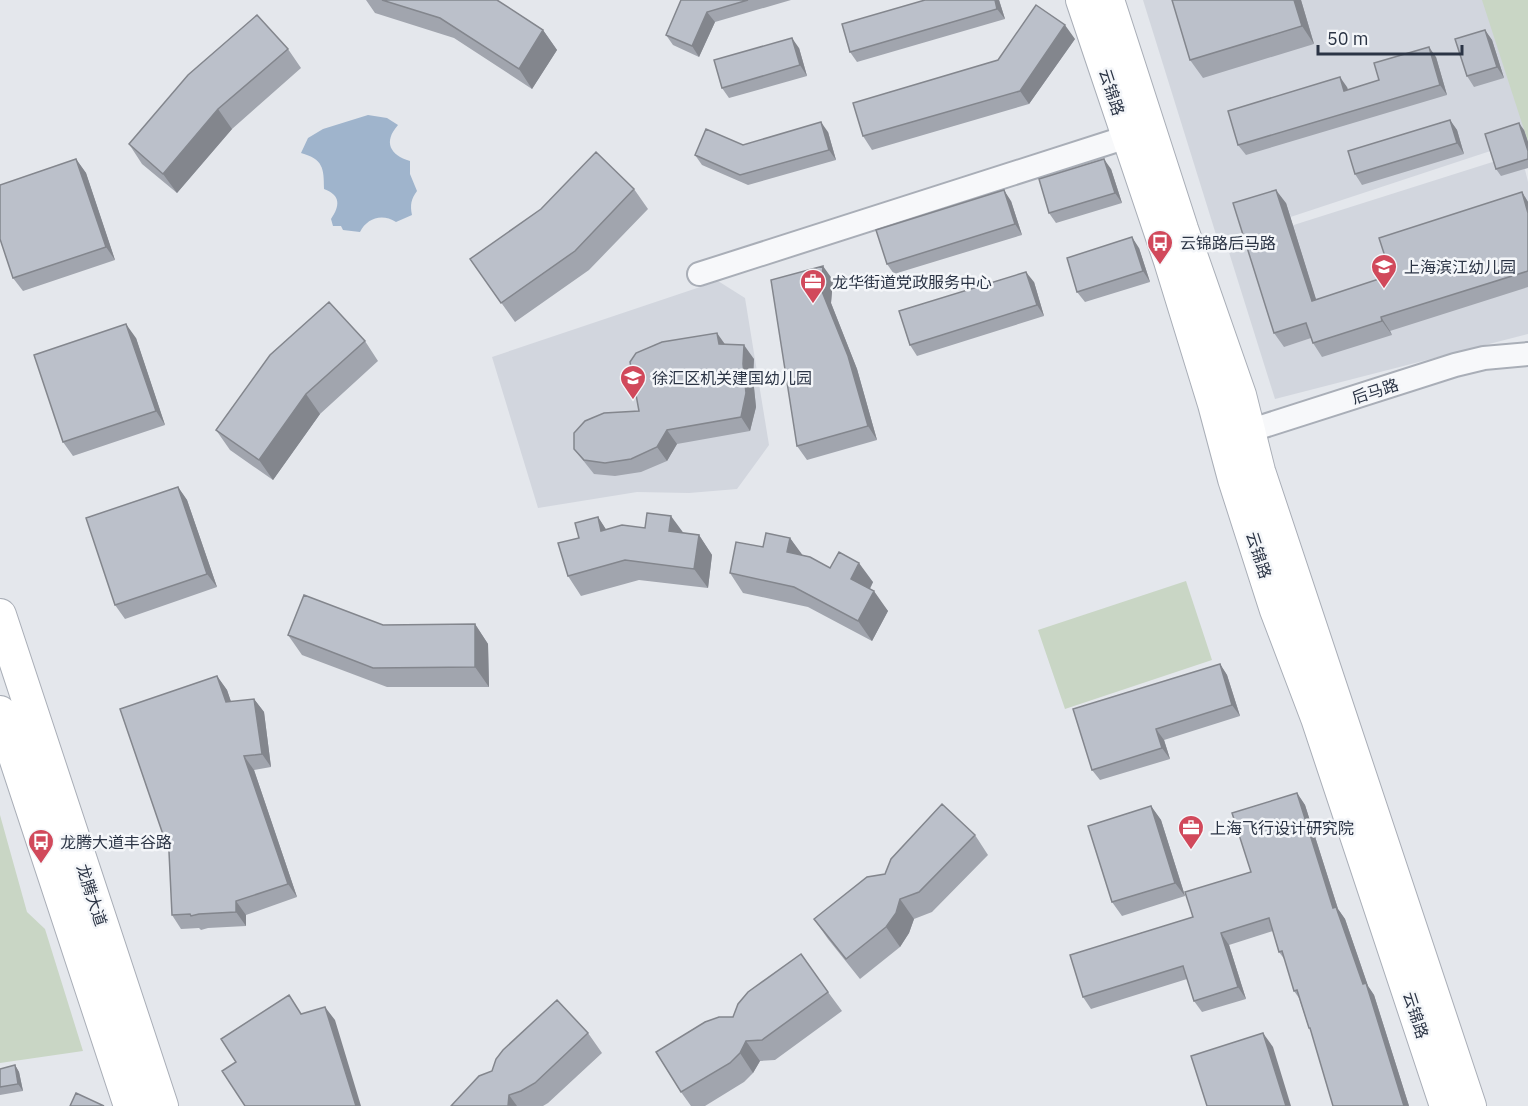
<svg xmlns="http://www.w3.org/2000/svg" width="1528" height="1106" font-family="'IBM Plex Sans','Noto Sans SC',sans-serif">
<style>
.built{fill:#d2d6de}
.green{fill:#c9d6c5}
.water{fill:#9fb4cc}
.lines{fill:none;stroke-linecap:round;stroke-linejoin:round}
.minor-casing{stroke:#a9aeb7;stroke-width:26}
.secondary-casing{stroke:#a9aeb7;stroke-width:34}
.minor{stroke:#f7f8fa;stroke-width:22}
.secondary{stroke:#fff;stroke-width:32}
.wall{fill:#a1a5ae}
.shaded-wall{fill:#83868d}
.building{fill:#bbc0ca;stroke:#83868d;stroke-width:1.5}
.labels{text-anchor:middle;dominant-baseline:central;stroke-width:5;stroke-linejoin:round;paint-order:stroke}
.street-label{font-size:16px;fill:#2b3445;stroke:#f4f6f9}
.poi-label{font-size:16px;fill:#2b3445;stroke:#f4f6f9;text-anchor:start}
</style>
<rect width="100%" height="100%" fill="#e4e7ec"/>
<path class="built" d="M1143,0H1528L1527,139L1218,241Z
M1521,153L1528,182V334L1275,399L1227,246Z
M718,281L745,298L769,445L737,489L689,493L637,492L538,508L492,357Z"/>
<path class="green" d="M1482,0H1528V142Z
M1186,581L1212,660L1065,709L1038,630Z
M0,815L27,912L45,929L83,1051L0,1063Z"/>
<path class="water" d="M368,115L387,118L398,125C383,142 390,155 410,161V174L417,191C411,199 410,205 412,215L396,222C382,213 367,218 360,232L343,230L341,226H333L331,219C340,206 341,195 324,189C324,168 323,159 301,153L308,138L323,129Z"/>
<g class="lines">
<defs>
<path id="minor" d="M699,274L1127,137
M1236,435L1455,365L1484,358L1528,354"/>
<path id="secondary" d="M1082,0L1170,261L1214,404L1234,479L1276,610L1317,718L1446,1106
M1108,0L1182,229L1240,395L1259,471L1470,1106
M0,615L162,1106
M0,712L130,1106"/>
</defs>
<use href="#minor" class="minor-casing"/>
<use href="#secondary" class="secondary-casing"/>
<use href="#minor" class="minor"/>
<use href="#secondary" class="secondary"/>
</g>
<path class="wall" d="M366,0H497L543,30L557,50L532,89L454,38L375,13Z
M681,0H791L715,22L699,57L673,45L666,35Z
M999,0L1005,19L857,62L850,52Z
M1301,0L1314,44L1203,78L1190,60Z
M1485,30L1492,40L1504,78L1474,87L1467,76Z
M1075,39L1029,104L872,150L863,136L998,60Z
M799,48L807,76L729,98L722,88Z
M288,49L301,68L232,129L177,193L142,164L129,144Z
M1436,57L1447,95L1246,155L1238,145L1347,87L1348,90L1379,80Z
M1450,120L1457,130L1464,154L1362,185L1355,174Z
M1524,130L1528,142V168L1501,176L1496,169Z
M828,132L836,160L748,185L702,165L695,155Z
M76,159L86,173L115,260L23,291L13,278Z
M1111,169L1122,203L1056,223L1049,213Z
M634,189L648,209L589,270L515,322L470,259Z
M1522,192L1528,202V287L1390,331L1392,335L1322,357L1313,343L1311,338L1284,347L1274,333L1286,203L1316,300L1391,275Z
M1011,201L1022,235L894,274L887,264Z
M1139,248L1150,282L1085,302L1077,292Z
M833,280L831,303L857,369L877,440L807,460L797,446Z
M1034,282L1044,316L917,356L910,345Z
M136,338L165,425L73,456L63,442Z
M365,341L378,361L320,414L273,480L230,450L216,430Z
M725,345L754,359L753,378L756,407L750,431L677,444L667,461L641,472L615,476L594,474L574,449L639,411Z
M178,487L187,500L217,587L125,619L115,605Z
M598,517L606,530L683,533L699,535L712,555L708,588L639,580L581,596L568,576L579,538Z
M790,538L802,556L830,568L873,582L870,589L888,611L872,641L808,607L743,593L730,573L763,547Z
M475,624L488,644L489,687H387L302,655L288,635L383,625Z
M1220,664L1227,675L1240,716L1164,740L1170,759L1100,780L1092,770Z
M217,676L227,690L231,702L254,699L264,712L271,767L254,770L297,897L246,915V926L208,928L201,930L199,928L181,929L172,915Z
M1297,793L1305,805L1338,909L1345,919L1368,986L1374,995L1409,1106H1333L1312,1033L1309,1028L1299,998L1294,991L1285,960L1279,952L1273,931L1229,945L1246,999L1202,1012L1194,1001L1187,979L1091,1009L1083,997L1193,917L1251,872Z
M1151,806L1161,820L1185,896L1122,916L1112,902Z
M975,835L988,855L932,912L914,919L909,933L900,947L860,979L828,939L814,919L885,874Z
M828,992L842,1011L775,1060L760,1061L753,1073L744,1082L705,1106H691L681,1092L733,1017Z
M588,1033L602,1053L548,1103L543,1106H451Z
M15,1065L19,1072L23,1091L0,1095V1069Z"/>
<path class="shaded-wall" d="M995,0H999L1005,19L997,9Z
M1294,0H1301L1314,44L1302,26Z
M707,12L715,22L699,57L692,46Z
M1065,25L1075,39L1029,104L1020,91Z
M543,30L557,50L532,89L519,69Z
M1485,30L1492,40L1504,78L1497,67Z
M792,38L799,48L807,76L800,65Z
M1429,47L1436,57L1447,95L1440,85Z
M1340,77L1347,87L1352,102L1344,91Z
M218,109L232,129L177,193L163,174Z
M1450,120L1457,130L1464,154L1457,143Z
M821,122L828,132L836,160L829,150Z
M1519,123L1524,130L1528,142V151Z
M76,159L86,173L115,260L106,247Z
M1104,159L1111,169L1122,203L1115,193Z
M1004,190L1011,201L1022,235L1015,224Z
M1276,190L1286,203L1321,315L1312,301Z
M1522,192L1528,202V213Z
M1132,237L1139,248L1150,282L1143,271Z
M823,266L833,280L831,303L857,369L877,440L868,426L821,289Z
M1026,272L1034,282L1044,316L1037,305Z
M1381,317L1390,331L1392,335L1382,321Z
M126,324L136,338L165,425L156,411Z
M717,333L727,347L719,344Z
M744,345L754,359L753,378L756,407L750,431L741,417Z
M306,394L320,414L273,480L259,460Z
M667,430L677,444L667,461L657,447Z
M178,487L187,500L217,587L207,574Z
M671,516L685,535L669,531Z
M598,517L611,537L601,531Z
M699,535L712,555L708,588L694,569Z
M790,538L804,557L787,552Z
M859,563L873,582L865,598L851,579Z
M874,591L888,611L872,641L858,621Z
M475,624L488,644L489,687L475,667Z
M1220,664L1227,675L1240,716L1232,705Z
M217,676L227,690L236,716L226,702Z
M254,699L264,712L271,767L262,754Z
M1156,729L1164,740L1170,759L1162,748Z
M244,756L254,770L297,897L288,884Z
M1297,793L1305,805L1338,909L1345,919L1368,986L1374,995L1409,1106H1404L1363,984L1333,908Z
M1151,806L1161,820L1185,896L1175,883Z
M900,899L914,919L909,933L900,947L886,927Z
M236,901L246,915V926L236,912Z
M1221,933L1229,945L1246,999L1238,987Z
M325,1007L335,1020L361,1106H356Z
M1263,1033L1273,1047L1291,1106H1286Z
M746,1041L760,1061L753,1073L740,1053Z
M15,1065L19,1072L23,1091L18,1084Z
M509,1095L517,1106H508Z"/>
<path class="building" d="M382,0H497L543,30L519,69L440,18Z
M681,0H748L707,12L692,46L666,35Z
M925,0H995L997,9L850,52L842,24Z
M1172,0H1294L1302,26L1190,60Z
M1036,5L1065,25L1020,91L863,136L853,103L998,60Z
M257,15L288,49L218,109L163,174L129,144L188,75Z
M1485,30L1497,67L1467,76L1455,39Z
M792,38L800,65L722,88L714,60Z
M1429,47L1440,85L1238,145L1228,111L1340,77L1344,91L1379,80L1374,63Z
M1450,120L1457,143L1355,174L1348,151Z
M821,122L829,150L740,175L695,155L706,129L743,145Z
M1519,123L1528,151V159L1496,169L1485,134Z
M596,152L634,189L575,251L501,303L470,259L541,209Z
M76,159L106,247L13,278L0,239V185Z
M1104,159L1115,193L1049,213L1039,179Z
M1004,190L1015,224L887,264L876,230Z
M1276,190L1312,301L1391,275L1379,238L1522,192L1528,213V271L1381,317L1382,321L1313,343L1306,323L1274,333L1233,203Z
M1132,237L1143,271L1077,292L1067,258Z
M823,266L821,289L848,356L868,426L797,446L771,280Z
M1026,272L1037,305L910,345L899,311Z
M329,302L365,341L306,394L259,460L216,430L270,355Z
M126,324L156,411L63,442L34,355Z
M717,333L719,344L744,345L743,364L746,393L741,417L667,430L657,447L631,459L605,463L584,460L574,449V433L585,421L604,413L639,411L630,362L636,353L662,342Z
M178,487L207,574L115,605L86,518Z
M647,513L671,516L669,531L699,535L694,569L625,560L568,576L558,543L579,538L575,523L598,517L601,531L622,525L645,528Z
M766,533L790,538L787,552L810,557L830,568L839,552L859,563L851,579L874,591L858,621L794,587L730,573L736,542L763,547Z
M304,595L383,625L475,624V667L373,668L288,635Z
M1220,664L1232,705L1156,729L1162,748L1092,770L1073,709Z
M217,676L226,702L254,699L262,754L244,756L288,884L236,901V912L199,914L191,916L190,914L172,915L169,852L120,709Z
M1297,793L1333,908L1336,907L1363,984L1366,983L1404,1106H1333L1310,1028H1309L1297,990L1294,991L1282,951L1279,952L1269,918L1221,933L1238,987L1194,1001L1183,966L1083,997L1070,955L1193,917L1185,892L1251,872L1232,813Z
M942,804L975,835L919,892L900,899L896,913L886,927L846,959L814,919L867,877L885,874L891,859Z
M1151,806L1175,883L1112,902L1088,826Z
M801,954L828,992L762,1040L746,1041L740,1053L730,1063L681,1092L656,1052L705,1022L719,1017H733L738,1004L748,992Z
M289,995L301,1014L325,1007L356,1106H245L222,1071L236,1062L221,1039Z
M557,1000L588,1033L535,1083L521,1091L509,1095L508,1106H451L479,1076L492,1071L496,1059L503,1050Z
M1263,1033L1286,1106H1207L1191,1056Z
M15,1065L18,1084L0,1087V1069Z
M76,1093L104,1106H70Z"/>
<defs>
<symbol id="bus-pin" viewBox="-11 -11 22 30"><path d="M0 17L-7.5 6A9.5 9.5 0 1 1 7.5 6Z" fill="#d1495b" stroke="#f4f6f9"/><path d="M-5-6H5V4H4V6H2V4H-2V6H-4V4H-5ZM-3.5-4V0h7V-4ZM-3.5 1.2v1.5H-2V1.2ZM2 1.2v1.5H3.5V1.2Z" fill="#fff"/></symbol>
<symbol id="school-pin" viewBox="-11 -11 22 30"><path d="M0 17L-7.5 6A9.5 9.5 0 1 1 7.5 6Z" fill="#d1495b" stroke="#f4f6f9"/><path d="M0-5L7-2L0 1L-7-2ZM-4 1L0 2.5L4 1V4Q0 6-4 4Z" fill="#fff"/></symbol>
<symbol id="office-pin" viewBox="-11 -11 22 30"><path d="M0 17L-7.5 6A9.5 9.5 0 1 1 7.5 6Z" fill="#d1495b" stroke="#f4f6f9"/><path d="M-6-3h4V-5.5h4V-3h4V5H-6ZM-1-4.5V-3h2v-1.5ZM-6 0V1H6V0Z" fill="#fff"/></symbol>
</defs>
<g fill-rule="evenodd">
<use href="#bus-pin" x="1145" y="228" width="30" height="40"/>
<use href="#school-pin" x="1369" y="252" width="30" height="40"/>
<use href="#office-pin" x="798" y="267" width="30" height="40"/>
<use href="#school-pin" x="618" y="363" width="30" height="40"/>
<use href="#office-pin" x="1176" y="813" width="30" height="40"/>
<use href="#bus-pin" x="26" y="827" width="30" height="40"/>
</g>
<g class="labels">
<g class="street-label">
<text transform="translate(1112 92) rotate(72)">云锦路</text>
<text transform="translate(1375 391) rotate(-18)">后马路</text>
<text transform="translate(1259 555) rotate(72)">云锦路</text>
<text transform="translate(92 895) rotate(72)">龙腾大道</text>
<text transform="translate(1416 1015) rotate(72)">云锦路</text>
</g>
<g class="poi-label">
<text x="1180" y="243">云锦路后马路</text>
<text x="1404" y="267">上海滨江幼儿园</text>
<text x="832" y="282">龙华街道党政服务中心</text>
<text x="652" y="378">徐汇区机关建国幼儿园</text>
<text x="1210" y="828">上海飞行设计研究院</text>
<text x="60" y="842">龙腾大道丰谷路</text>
</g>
</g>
<path d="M1318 45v9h144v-9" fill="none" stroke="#2b3445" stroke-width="3"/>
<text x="1327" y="45" font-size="18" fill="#2b3445" stroke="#f4f6f9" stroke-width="4.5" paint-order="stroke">50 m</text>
</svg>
